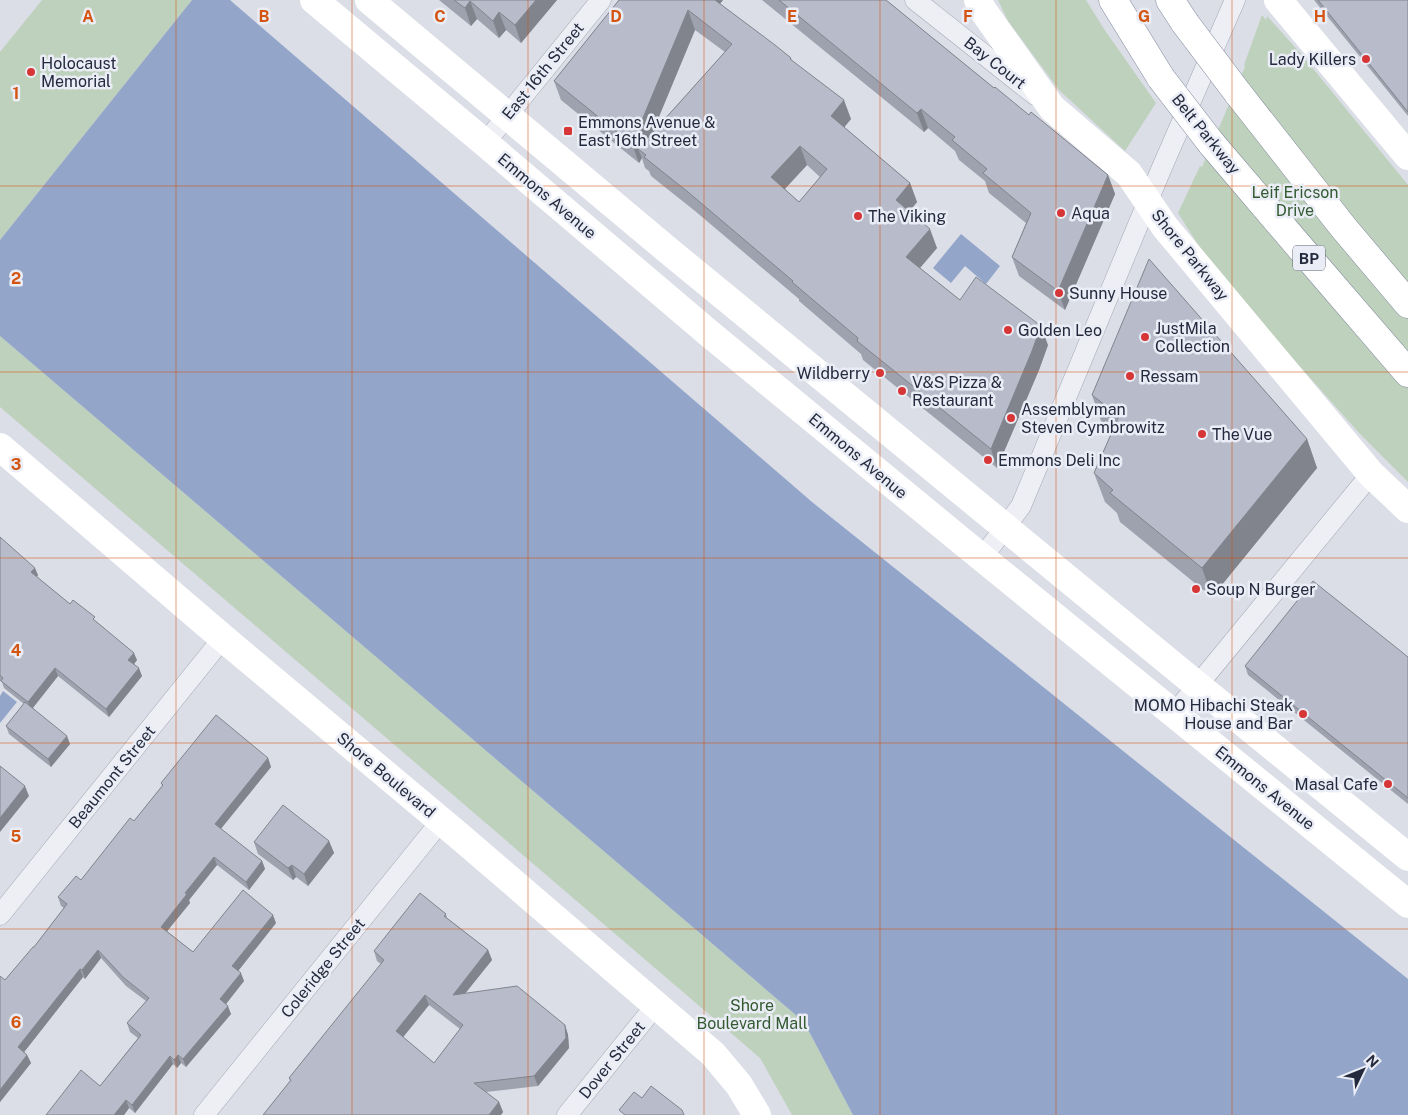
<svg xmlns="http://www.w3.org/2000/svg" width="1408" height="1115" font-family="'Public Sans',sans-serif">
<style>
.green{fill:#bed1bc}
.water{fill:#93a6ca}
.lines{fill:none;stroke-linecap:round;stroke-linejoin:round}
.minor-casing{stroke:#a4a8b4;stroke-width:21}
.motorway-casing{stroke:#82899e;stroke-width:29}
.minor{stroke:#eeeff5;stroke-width:20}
.secondary{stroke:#fff;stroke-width:28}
.motorway{stroke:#fff;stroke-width:28}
.motorway-bridge-casing{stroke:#82899e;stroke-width:29;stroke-linecap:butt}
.motorway-bridge{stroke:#fff;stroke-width:28}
.wall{fill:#9ea2ae;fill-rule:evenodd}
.shaded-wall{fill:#81848d}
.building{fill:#b8bcca;stroke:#81848d;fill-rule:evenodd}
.grid{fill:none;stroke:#d45411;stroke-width:1;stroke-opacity:0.55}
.poi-dot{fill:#d63636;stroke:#eaedf5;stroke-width:2}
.labels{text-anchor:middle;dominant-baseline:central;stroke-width:5;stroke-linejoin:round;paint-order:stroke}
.shield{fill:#eaedf5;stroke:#5f6475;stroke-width:1}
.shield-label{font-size:15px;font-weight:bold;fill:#242a3e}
.poi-label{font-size:16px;fill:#242a3e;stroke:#eaedf5;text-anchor:start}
.street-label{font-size:16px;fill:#242a3e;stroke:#eaedf5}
.park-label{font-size:16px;fill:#335a31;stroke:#eaedf5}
.grid-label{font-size:16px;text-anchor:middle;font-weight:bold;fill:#d45411;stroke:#eaedf5;stroke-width:5;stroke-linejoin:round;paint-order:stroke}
</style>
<rect width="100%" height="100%" fill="#dbdee7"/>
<path class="green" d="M42,0H192L0,240V52Z
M998,0H1086L1104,29L1156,103L1125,151L1059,90L1008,21Z
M1262,15L1266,20L1267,16L1302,55L1408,185V482L1360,434L1214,270L1178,213L1200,166L1202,167L1245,67L1244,65Z
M0,336L804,1022L853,1115H792L760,1058L0,407Z"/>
<path class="water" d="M192,0H230L812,502L1408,979V1115H853L804,1022L0,336V240Z
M961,234L1000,266L986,284L965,266L951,283L933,268Z
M3,691L17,702L0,723V696Z"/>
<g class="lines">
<defs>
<path id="minor" d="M915,0L1035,95
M485,143L601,0
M982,558L1021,506L1160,172L1235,0
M1174,714L1371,474
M0,915L223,638
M204,1115L441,821
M567,1115L656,1005"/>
<path id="motorway" d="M1113,0L1161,78
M1170,0L1185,23
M1237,92L1343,227L1408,304
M1211,143L1315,265L1408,373"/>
</defs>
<use href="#minor" class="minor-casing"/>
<use href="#motorway" class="motorway-casing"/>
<use href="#minor" class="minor"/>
<path class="secondary" d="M314,0L485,143L711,335L959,539L1408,904
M369,0L670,252L1197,685L1408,857
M978,0L982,9L1052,108L1129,174L1165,227L1371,474L1408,509
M1278,0L1408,156
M0,447L223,638L458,835L713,1054L739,1085L757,1115"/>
<use href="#motorway" class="motorway"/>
<defs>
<path id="motorway-bridge" d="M1185,23L1237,92
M1161,78L1211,143"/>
</defs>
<use href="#motorway-bridge" class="motorway-bridge-casing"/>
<use href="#motorway-bridge" class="motorway-bridge"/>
</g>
<path class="wall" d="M439,0H557L521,43L506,30L499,38L477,19L471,26Z
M619,0H723L720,4L791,58L792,61L851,119L844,127L910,183L917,202L909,212L937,248L920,268L960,300L1048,345L1039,370L997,468L863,360L861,354L799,301V299L695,211L651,176L649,171L645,168L642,158L639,163L561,100L554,81ZM695,30L725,52L651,134ZM807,165L820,177L799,202L785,189Z
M762,0H886L994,88L1108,175L1115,194L1065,310L1019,276L1012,257L1026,223L989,193L985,181L959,160L955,151L928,128L924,132Z
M1314,0H1408V116Z
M1092,395L1307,439L1317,468L1212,597L1120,522L1117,513L1105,502L1094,473L1112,432L1102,424Z
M0,537L38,575L37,577L70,604L97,622L137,660L134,664L142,676L109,717L58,676L33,708L70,744L51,767L9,734L6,726L24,704L4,688L2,682L0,681Z
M1408,657V804L1248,675L1245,666Z
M268,758L271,767L221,829L262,861L265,869L249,890L217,865L189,900L190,903L167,931L193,952L276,923L238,971L244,981L225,1004L231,1014L186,1067L181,1063L177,1068L173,1064L135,1113L129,1108L124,1115H46L100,1086L138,1038L130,1032L127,1023L146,1001L126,986L101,958L85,979L83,977L24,1052L27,1055L31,1063L0,1102L5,980L34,947L64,908L61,906L58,897L81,880L134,821L162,786L161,783Z
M329,841L334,853L308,886L296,877L293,880L258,854L254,842Z
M446,914L447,918L488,950L492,960L465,993L565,1025L568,1035L569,1048L538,1086L486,1092L499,1102L503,1112L501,1115H263L290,1081L289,1078L381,964L377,961L374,951ZM429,1005L460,1029L434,1063L403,1037Z"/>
<path class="shaded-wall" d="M536,0H557L521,43L515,25Z
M709,0H723L713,12Z
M470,1L477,19L471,26L465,8Z
M688,10L695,30L644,153L638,149L642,158L639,163L632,144Z
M499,12L506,30L499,38L493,21Z
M844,100L851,119L838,135L831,116Z
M921,109L928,128L924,132L917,113Z
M800,146L807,165L778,196L771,177Z
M1108,175L1115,194L1065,310L1058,291Z
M910,183L917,202L902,220L896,200Z
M930,229L937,248L913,276L906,257Z
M1041,326L1048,345L1039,370L997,468L991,449Z
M1307,439L1317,468L1212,597L1202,568Z
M35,568L38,575L34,580L31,572Z
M134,653L137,660L131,668L128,660Z
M55,668L58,676L31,710L28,702Z
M139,668L142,676L109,717L106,709Z
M67,736L70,744L51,767L48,759Z
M268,758L271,767L218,832L215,824Z
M25,786L29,796L0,832V818Z
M329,841L334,853L308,886L304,874Z
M214,857L217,865L189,900L190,903L164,935L161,927L185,893Z
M262,861L265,869L249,890L246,882Z
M292,865L296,877L293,880L288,868Z
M273,915L276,923L235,975L232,966Z
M98,950L101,958L85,979L82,970Z
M488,950L492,960L456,1005L453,995Z
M80,969L83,977L21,1056L18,1047Z
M241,973L244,981L223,1008L220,999Z
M425,995L429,1005L400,1041L396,1031Z
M228,1006L231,1014L186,1067L183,1059Z
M565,1025L568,1035L569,1048L538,1086L534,1076Z
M27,1055L31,1063L0,1102V1090Z
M178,1055L181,1063L177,1068L174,1060Z
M170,1056L173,1064L135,1113L132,1105Z
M126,1100L129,1108L124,1115H114Z
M499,1102L503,1112L501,1115H489Z"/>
<path class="building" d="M454,0H536L515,25L499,12L493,21L470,1L465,8Z
M619,0H715L775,45L791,58L790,59L844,100L831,116L910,183L896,200L930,229L906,257L960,300L976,277L1041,326L1032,351L991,449L857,341L858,338L792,282L793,281L688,192L644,157L646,155L638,149L732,44L688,10L632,144L554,81ZM800,146L827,169L799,202L771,177Z
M779,0H886L994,88L995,87L1029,115L1031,112L1108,175L1058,291L1012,257L1031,213L983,173L987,169L952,140L955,137L921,109L917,113Z
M1318,0H1408V112Z
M1149,259L1307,439L1202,568L1110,493L1113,490L1094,473L1119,416L1092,395Z
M0,537L35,568L31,572L70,604L73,600L95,617L93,619L134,653L128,660L139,668L106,709L55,668L28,702L1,681L3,678L0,675Z
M1313,581L1408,657V798L1245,666Z
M25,702L67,736L48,759L6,726Z
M216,715L268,758L215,824L262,861L246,882L214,857L185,893L187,894L161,927L193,952L243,890L273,915L232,966L241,973L220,999L228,1006L183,1059L178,1055L174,1060L170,1056L132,1105L126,1100L114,1115H46L81,1070L100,1086L141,1035L127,1023L149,998L123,977L98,950L82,970L80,969L18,1047L27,1055L0,1090V976L5,980L33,947H34L67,904L58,897L76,876L81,880L130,818L134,821L163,785L161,783Z
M0,766L25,786L0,818Z
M283,805L329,841L304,874L292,865L288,868L254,842Z
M420,893L446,914L444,916L488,950L453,995L517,986L565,1025L566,1038L534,1076L474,1083L499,1102L489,1115H263L291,1080L289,1078L384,960L374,951ZM425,995L463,1025L434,1063L396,1031Z
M651,1086L682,1110L684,1115H625L619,1110L634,1092L642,1098Z"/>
<path class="grid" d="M176,0V1115M352,0V1115M528,0V1115M704,0V1115M880,0V1115M1056,0V1115M1232,0V1115M0,186H1408M0,372H1408M0,558H1408M0,743H1408M0,929H1408"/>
<g class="poi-dot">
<circle cx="1366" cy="59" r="5"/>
<circle cx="31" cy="72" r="5"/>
<rect x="563" y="126" width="10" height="10" rx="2.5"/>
<circle cx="1061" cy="213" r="5"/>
<circle cx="858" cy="216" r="5"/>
<circle cx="1059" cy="293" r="5"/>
<circle cx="1008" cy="330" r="5"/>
<circle cx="1145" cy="337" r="5"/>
<circle cx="880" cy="373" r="5"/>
<circle cx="1130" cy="376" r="5"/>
<circle cx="902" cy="391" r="5"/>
<circle cx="1011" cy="418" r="5"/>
<circle cx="1202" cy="434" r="5"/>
<circle cx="988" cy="460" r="5"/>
<circle cx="1196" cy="589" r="5"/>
<circle cx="1303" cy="714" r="5"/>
<circle cx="1388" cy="784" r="5"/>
</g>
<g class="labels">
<rect class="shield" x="1293" y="245.5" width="32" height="25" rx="4"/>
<g class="shield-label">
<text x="1309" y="258">BP</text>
</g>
<g class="poi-label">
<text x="1356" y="59" text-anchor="end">Lady Killers</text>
<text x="41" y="63">Holocaust<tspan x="41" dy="18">Memorial</tspan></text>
<text x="578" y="122">Emmons Avenue &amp;<tspan x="578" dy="18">East 16th Street</tspan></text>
<text x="1071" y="213">Aqua</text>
<text x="868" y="216">The Viking</text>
<text x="1069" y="293">Sunny House</text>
<text x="1155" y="328">JustMila<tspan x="1155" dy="18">Collection</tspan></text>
<text x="1018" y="330">Golden Leo</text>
<text x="870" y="373" text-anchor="end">Wildberry</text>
<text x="1140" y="376">Ressam</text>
<text x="912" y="382">V&amp;S Pizza &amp;<tspan x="912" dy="18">Restaurant</tspan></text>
<text x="1021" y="409">Assemblyman<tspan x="1021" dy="18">Steven Cymbrowitz</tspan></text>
<text x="1212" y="434">The Vue</text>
<text x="998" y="460">Emmons Deli Inc</text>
<text x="1206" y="589">Soup N Burger</text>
<text x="1293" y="705" text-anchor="end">MOMO Hibachi Steak<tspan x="1293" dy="18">House and Bar</tspan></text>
<text x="1378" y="784" text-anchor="end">Masal Cafe</text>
</g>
<g class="street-label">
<text transform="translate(995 63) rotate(38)">Bay Court</text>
<text transform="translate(543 71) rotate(-51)">East 16th Street</text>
<text transform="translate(1206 134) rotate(51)">Belt Parkway</text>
<text transform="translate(547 196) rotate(40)">Emmons Avenue</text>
<text transform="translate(1190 255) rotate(51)">Shore Parkway</text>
<text transform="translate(858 456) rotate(40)">Emmons Avenue</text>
<text transform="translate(386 775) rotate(40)">Shore Boulevard</text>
<text transform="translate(112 777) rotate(-51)">Beaumont Street</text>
<text transform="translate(1265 788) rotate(39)">Emmons Avenue</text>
<text transform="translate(323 968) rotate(-51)">Coleridge Street</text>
<text transform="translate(612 1060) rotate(-51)">Dover Street</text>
</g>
<g class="park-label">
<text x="1295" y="192">Leif Ericson<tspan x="1295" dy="18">Drive</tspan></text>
<text x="752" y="1005">Shore<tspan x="752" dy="18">Boulevard Mall</tspan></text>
</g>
</g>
<g class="grid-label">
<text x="88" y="22">A</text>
<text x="264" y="22">B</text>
<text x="440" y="22">C</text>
<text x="616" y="22">D</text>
<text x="792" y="22">E</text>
<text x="968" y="22">F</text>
<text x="1144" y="22">G</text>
<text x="1320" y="22">H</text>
<text x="16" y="99">1</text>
<text x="16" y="284">2</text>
<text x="16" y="470">3</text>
<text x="16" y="656">4</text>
<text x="16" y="842">5</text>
<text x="16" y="1028">6</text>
</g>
<g transform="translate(1363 1070) rotate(47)" stroke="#eaedf5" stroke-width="4" paint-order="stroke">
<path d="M0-4L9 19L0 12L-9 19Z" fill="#242a3e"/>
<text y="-8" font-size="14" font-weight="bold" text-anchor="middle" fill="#242a3e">N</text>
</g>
</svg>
